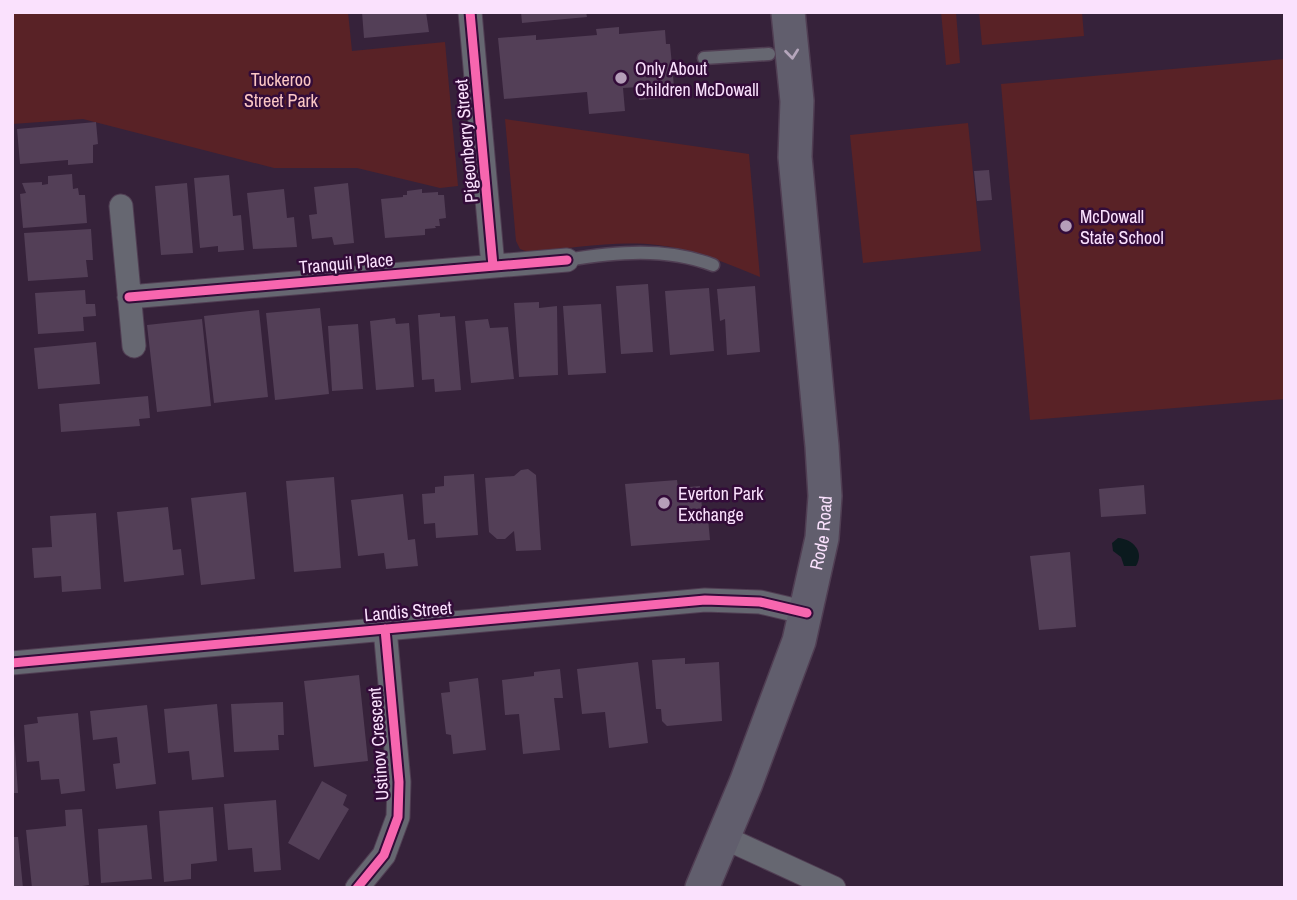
<svg xmlns="http://www.w3.org/2000/svg" width="1297" height="900" font-family="'Archivo Narrow',sans-serif">
<style>
.green{fill:#592226}
.water{fill:#0b1a1e}
.building{fill:#533f57}
.lines{fill:none;stroke-linecap:round;stroke-linejoin:round}
.lane-casing{stroke:#503e53;stroke-width:15}
.street-casing{stroke:#503e53;stroke-width:25}
.secondary-casing{stroke:#503e53;stroke-width:36}
.lane{stroke:#666771;stroke-width:12}
.street{stroke:#666771;stroke-width:23}
.secondary{stroke:#615e6d;stroke-width:33}
.cycleway-casing{stroke:#330c39;stroke-width:13}
.cycleway{stroke:#f766af;stroke-width:9}
.oneway{stroke:#b5a6bc}
.poi-dot{fill:#b59eb9;stroke:#330c39;stroke-width:2.5}
.labels{text-anchor:middle;dominant-baseline:central;stroke-width:5;stroke-linejoin:round;paint-order:stroke}
.poi-label{font-size:18px;fill:#fae1fd;stroke:#330c39;text-anchor:start}
.park-label{font-size:18px;fill:#fbc7c4;stroke:#330c39}
.street-label{font-size:18px;fill:#fae1fd;stroke:#330c39}
</style>
<rect width="100%" height="100%" fill="#36223a"/>
<path class="green" d="M12,12H348L352,51L445,42L458,186L440,188L357,168H274L83,119L12,124Z
M941,12H956L960,63L946,65Z
M979,12H1082L1084,36L982,45Z
M1285,59V399L1030,420L1001,84Z
M505,119L749,154L760,277C726,263 694,249 657,245C615,240 570,249 528,252L520,249L516,241Z
M968,123L981,251L863,263L850,135Z"/>
<path class="water" d="M1118,538C1133,539 1145,552 1136,566H1124L1121,557L1113,551L1112,543Z"/>
<path class="building" d="M362,12H426L429,32L364,38Z
M521,12H586L587,17L522,23Z
M619,27V34L665,30L666,44H670L675,97L639,100L638,87L623,88L625,111L589,114L587,92L504,99L498,38L536,35V40L597,35L596,29Z
M96,122L98,144L93,145V163L68,165V160L20,164L17,129Z
M989,170L992,200L977,201L974,171Z
M72,174L73,189L78,188L79,195H85L87,223L23,228L20,194L26,193L22,183L42,182V185L48,184V176Z
M229,175L233,216L241,215L244,250L218,252V246L200,248L194,178Z
M187,183L193,253L161,255L155,186Z
M348,183L354,243L334,245L332,237L312,239L309,215L317,214L314,187Z
M284,189L287,218L294,217L297,247L253,249L247,193Z
M422,189V193L438,192V195H444L446,218L439,219L440,226H435L436,228L425,229V235L385,238L381,199L403,197V195H407V191Z
M91,229L93,260H86L88,277L28,281L24,233Z
M648,284L653,352L621,354L616,286Z
M755,286L760,352L727,355L725,319L720,321L717,289Z
M709,288L714,351L670,355L665,291Z
M85,290L86,304H95L96,316L83,317L84,331L38,334L35,293Z
M539,302V308L557,306L558,375L519,377L514,303Z
M601,304L606,373L568,375L563,306Z
M320,308L329,394L275,400L266,313Z
M259,310L268,397L214,403L204,316Z
M440,313V317L455,316L461,390L435,392L434,379L422,380L418,315Z
M395,318L396,324L409,323L414,387L376,390L370,321Z
M202,319L211,406L157,412L147,325Z
M488,319L490,328L508,327L514,379L471,383L465,321Z
M358,324L363,389L332,391L328,326Z
M96,342L100,384L38,389L34,348Z
M148,396L150,418L139,419L140,426L61,432L59,404Z
M528,469L536,475L541,550L516,551L514,531L505,539H497L489,532L485,478L514,476L521,470Z
M474,474L478,535L436,538L435,523L424,524L422,494L435,493V487L444,486V476Z
M334,477L341,568L294,572L286,481Z
M677,480L678,488L700,486L703,519L708,518L710,540L631,546L625,484Z
M1144,485L1146,514L1101,517L1099,489Z
M246,492L255,579L201,585L191,498Z
M403,494L408,540L415,539L418,566L386,569L384,553L358,556L351,500Z
M168,507L173,550L181,549L184,575L124,582L117,512Z
M96,513L101,589L62,592L61,576L34,578L32,548L52,547L50,516Z
M1070,552L1076,627L1039,630L1030,556Z
M685,658V664L719,662L722,721L667,726L662,721L661,709H656L652,660Z
M638,662L648,743L609,748L605,712L582,714L577,669Z
M560,669L563,698H554L560,750L523,754L519,714L505,715L502,680L534,676V672Z
M359,675L368,761L314,767L304,681Z
M478,678L486,750L453,754L451,735L446,734L441,693L450,692L449,682Z
M283,702L284,735H278L279,750L234,752L231,704Z
M217,704L224,777L192,780L189,751L168,753L164,709Z
M147,705L156,784L116,789L113,764L120,763L117,737L93,740L90,711Z
M78,713L85,791L61,794L59,779L41,780L39,761L27,762L24,725L38,723L37,717Z
M12,735H14L18,793H12Z
M322,781L347,795L343,805L349,809L319,860L288,843Z
M276,800L281,870L254,872L252,848L228,850L224,804Z
M213,807L217,861L191,864V879L164,882L159,811Z
M82,809L89,885L68,888H32L26,830L66,826L65,810Z
M147,825L152,879L101,883L98,829Z
M12,837H18L23,888H12Z"/>
<g class="lines">
<defs>
<path id="lane" d="M704,58L769,54
M567,260C615,252 666,247 713,265"/>
<path id="street" d="M470,12L493,266
M121,206L134,346
M129,297L567,260
M12,663L705,600L760,602L807,613
M723,837L834,888
M357,888L384,855L398,817L399,782L385,629"/>
<g id="secondary">
<path id="s1" d="M702,888L746,783L799,641L822,538L825,496L822,446L795,157L797,101L788,12"/>
</g>
</defs>
<use href="#lane" class="lane-casing"/>
<use href="#street" class="street-casing"/>
<use href="#secondary" class="secondary-casing"/>
<use href="#lane" class="lane"/>
<use href="#street" class="street"/>
<use href="#secondary" class="secondary"/>
<defs>
<path id="cycleway" d="M470,12L493,266
M129,297L567,260
M12,663L705,600L760,602L807,613
M357,888L384,855L398,817L399,782L385,629"/>
</defs>
<use href="#cycleway" class="cycleway-casing"/>
<use href="#cycleway" class="cycleway"/>
</g>
<defs><path id="oneway-chevron" d="M-2-3.5L2.5 0L-2 3.5" fill="none" stroke-width="1.6" stroke-linecap="round" stroke-linejoin="round" transform="scale(1.75)"/></defs>
<use class="oneway" href="#oneway-chevron" transform="translate(792 54) rotate(84)"/>
<g class="poi-dot">
<circle cx="621" cy="78" r="7"/>
<circle cx="1066" cy="226" r="7"/>
<circle cx="664" cy="503" r="7"/>
</g>
<g class="labels">
<g class="poi-label">
<text x="635" y="68">Only About<tspan x="635" dy="21">Children McDowall</tspan></text>
<text x="1080" y="216">McDowall<tspan x="1080" dy="21">State School</tspan></text>
<text x="678" y="493">Everton Park<tspan x="678" dy="21">Exchange</tspan></text>
</g>
<g class="park-label">
<text x="281" y="79">Tuckeroo<tspan x="281" dy="21">Street Park</tspan></text>
</g>
<g class="street-label">
<text transform="translate(466 141) rotate(-95)">Pigeonberry Street</text>
<text transform="translate(346 263) rotate(-5)">Tranquil Place</text>
<text stroke="none"><textPath href="#s1" startOffset="376">Rode Road</textPath></text>
<text transform="translate(408 611) rotate(-5)">Landis Street</text>
<text transform="translate(378 744) rotate(-94)">Ustinov Crescent</text>
</g>
</g>
<rect width="1297" height="900" fill="none" stroke="#fae1fd" stroke-width="28"/>
</svg>
